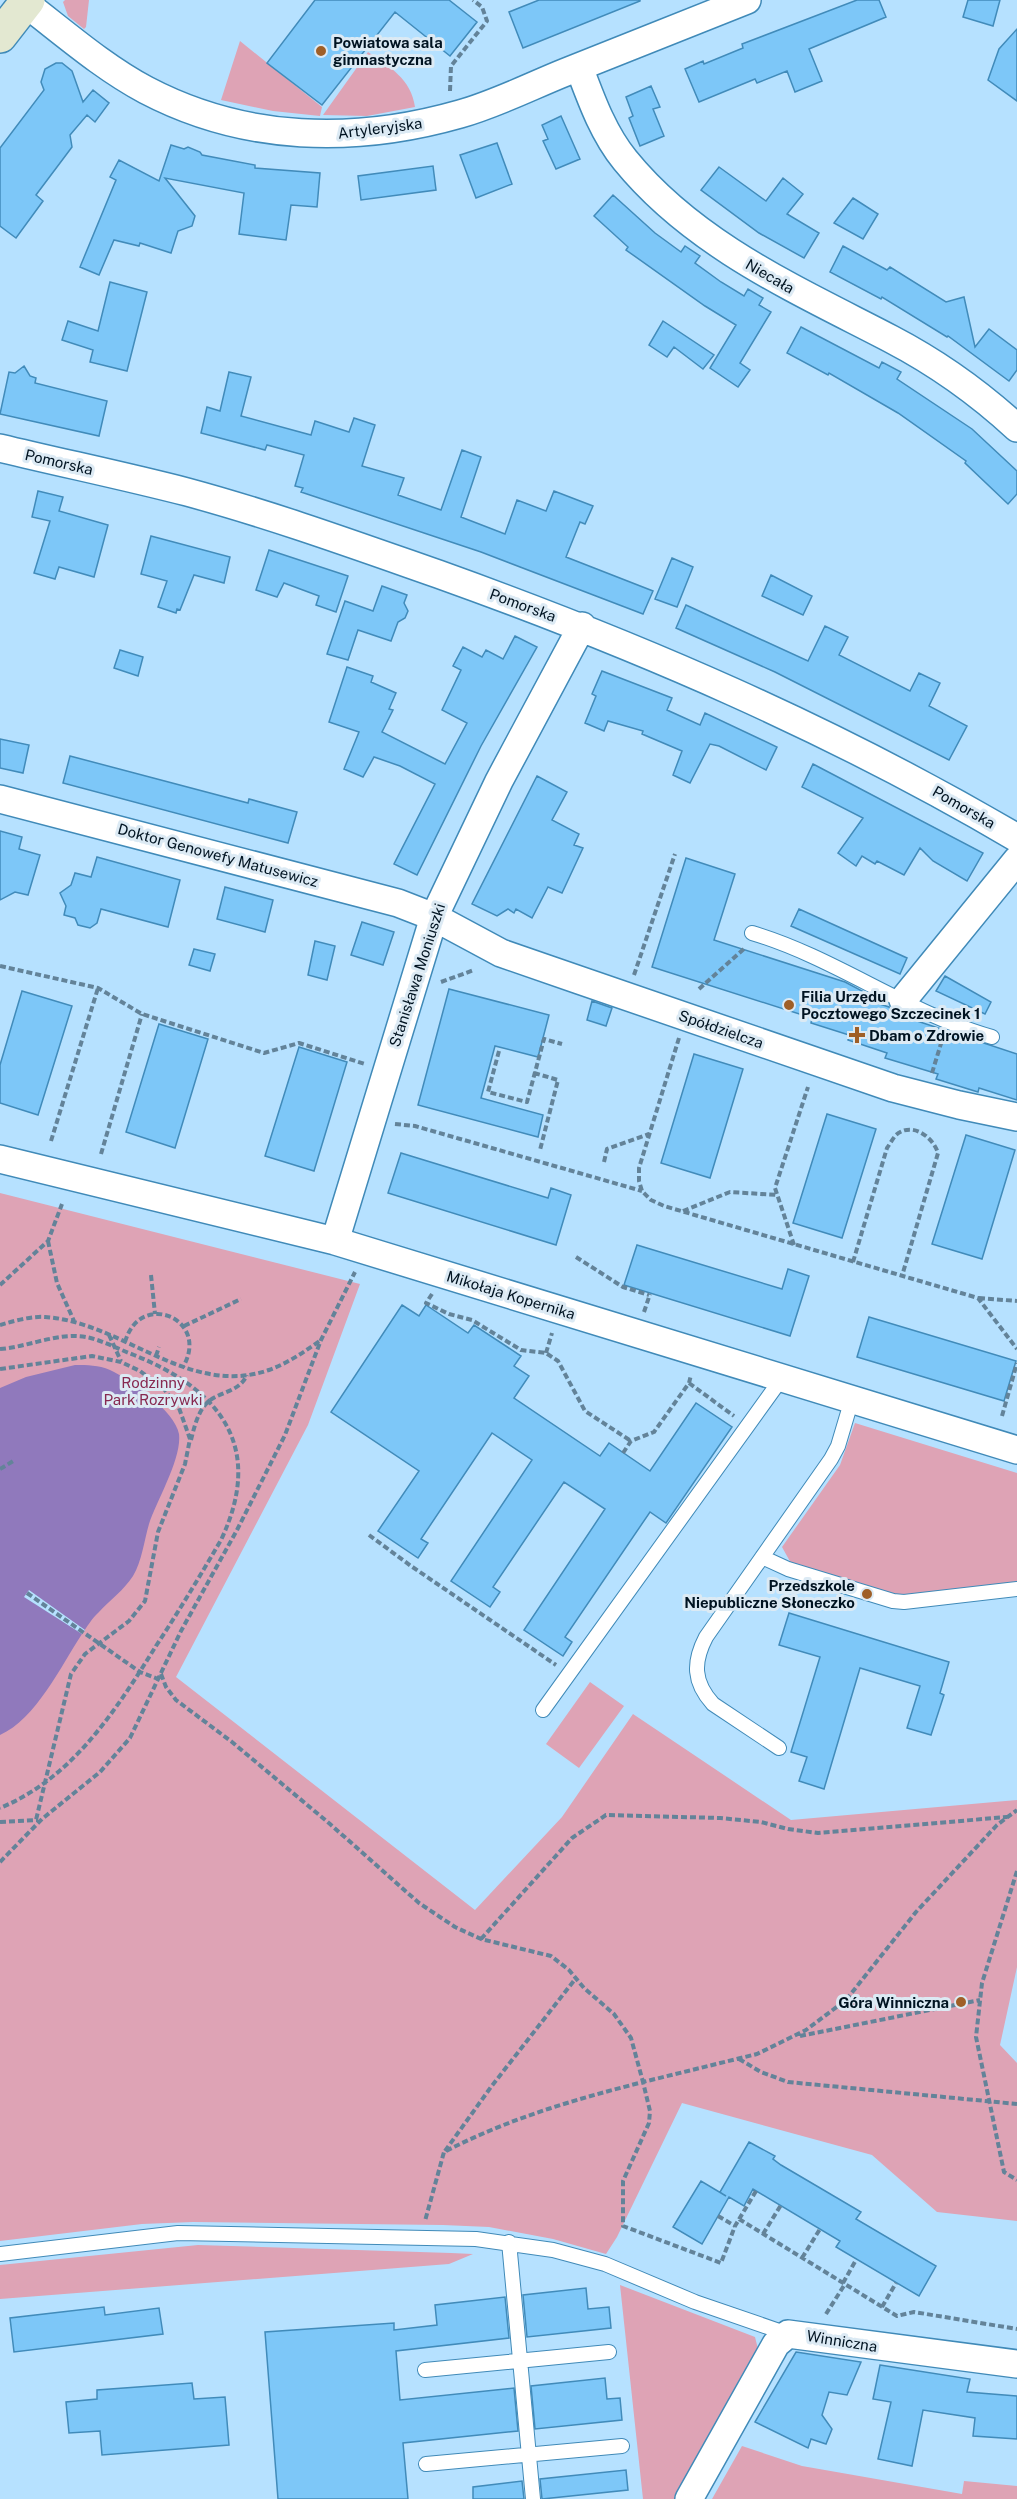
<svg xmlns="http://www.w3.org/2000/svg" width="1017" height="2499" font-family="'Public Sans',sans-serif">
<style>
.green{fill:#dea3b5}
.water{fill:#9079bc}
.pier{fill:#b6e1ff}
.building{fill:#7dc7f8;stroke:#418bba;stroke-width:1.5}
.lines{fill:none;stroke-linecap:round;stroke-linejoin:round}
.lane-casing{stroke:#408ab8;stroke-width:16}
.street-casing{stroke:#408ab8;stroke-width:30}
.secondary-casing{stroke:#408ab8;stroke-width:36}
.path{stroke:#638399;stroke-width:4;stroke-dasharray:6 3;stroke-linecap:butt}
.lane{stroke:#fff;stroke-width:14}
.street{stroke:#fff;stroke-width:27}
.secondary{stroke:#e3e8d1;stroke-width:33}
.poi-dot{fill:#9f5f27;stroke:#dceaf4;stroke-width:2}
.labels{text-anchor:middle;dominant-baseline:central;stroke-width:6;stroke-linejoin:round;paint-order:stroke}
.poi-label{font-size:15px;font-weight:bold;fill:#001321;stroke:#dceaf4;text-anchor:start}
.street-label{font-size:15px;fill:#001321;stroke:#dceaf4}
.park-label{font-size:15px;fill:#872950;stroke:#dceaf4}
</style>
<rect width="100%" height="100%" fill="#b6e1ff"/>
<path class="green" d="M65,0H89L86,27L84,29L68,16L63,2Z
M240,41L322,107L320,116L273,111L221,100Z
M368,52C390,67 411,79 415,107L367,116L323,115Z
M0,1193L360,1284L308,1425L176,1677L475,1910L562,1817L633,1714L791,1820L1017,1800V1967L1000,2045L1017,2063V2221L937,2212L872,2155L682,2103L617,2237L606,2254L553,2239L489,2227L443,2225L193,2222L142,2224L0,2241Z
M855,1423L1017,1473V1583L897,1596L792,1565L782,1547L840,1465Z
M590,1682L624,1706L579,1768L546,1744Z
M198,2245L451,2253L473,2254L449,2264L0,2299V2265Z
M620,2285L755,2337L758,2349L675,2499H643Z
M742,2446L802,2466L962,2494L964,2481L1017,2486V2499H712Z"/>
<path class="water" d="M75,1365C88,1365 98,1365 110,1370C130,1379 175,1411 179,1434C182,1458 157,1500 149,1524C144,1541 142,1561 133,1576C124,1590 110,1600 99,1612C92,1618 87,1627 82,1634C61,1666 36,1719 0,1735V1388L26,1377Z"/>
<path class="pier" d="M29,1590L85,1630L82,1634L24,1597Z"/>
<path class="building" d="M315,0H449L477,22L450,56L395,12L322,105L267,63Z
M539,0H640V1L523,48L509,12Z
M857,0H879L886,17L809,49L822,81L795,92L787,71L757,83L755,79L699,102L685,69L703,61L704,64L743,48L742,44Z
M968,0H1000L993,26L963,17Z
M1017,29V101L988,80L999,49Z
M56,63H62L72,71L83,102L93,90L109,103L95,122L87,115L70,135L72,147L36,195L43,201L16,238L0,226V148L44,90L41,82L45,69Z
M651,86L660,107L653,109L664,136L640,146L629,118L633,116L626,97Z
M561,116L580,159L556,169L543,141L548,139L542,125Z
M497,143L512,184L476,198L460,155Z
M171,145L184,149L188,147L200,152L202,155L255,165V168L320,173L317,207L291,205L286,240L239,234L244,193L165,178L195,216L192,226L178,231L171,253L140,243L139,246L114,240L99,275L80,267L116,180L110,177L119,160L159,181Z
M433,166L436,190L361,200L358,176Z
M719,167L766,201L783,178L803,194L787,214L819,233L804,258L759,233L701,190Z
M613,195L655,233L681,252L685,246L700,256L695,263L721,282L744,296L748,289L763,298L759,305L771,312L740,363L750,370L738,387L710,368L736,325L705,306L626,250L628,247L594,216Z
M853,198L878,214L863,239L834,223Z
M843,246L887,270L890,267L946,302L964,297L975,347L989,329L1017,350V370L1009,381L948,336L947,337L882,297L881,299L830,272Z
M110,282L147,292L127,371L90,362L93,350L62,340L68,321L98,331Z
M663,321L714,355L703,369L674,347L667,357L649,345Z
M801,327L879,368L882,362L901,372L897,379L972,429L1017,471V494L1008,504L965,463L966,461L898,413L829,373L828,375L787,353Z
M24,366L30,376L36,378L35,383L107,401L99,436L0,414L9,372L15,373Z
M229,372L251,377L241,416L311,435L315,421L349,432L354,418L375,425L362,466L404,478L398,495L441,510L462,450L481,457L461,517L505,534L517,500L546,511L554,491L593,506L585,524L580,522L566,557L653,591L643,614L481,552L301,492L303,488L295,486L304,455L267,445L265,450L201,433L207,407L220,411Z
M38,491L63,497L59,511L108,525L94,577L59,567L55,579L34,573L50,521L32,517Z
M151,536L230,557L224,583L194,575L180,610L177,609L176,613L158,607L167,581L141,574Z
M269,550L348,576L336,612L316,605L319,596L284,583L277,597L256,590Z
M672,558L693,567L677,607L655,599Z
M771,575L812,596L803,615L762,596Z
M382,586L407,595L404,603L408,611L405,618L398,622L391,641L358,630L348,660L327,654L345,601L373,611Z
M686,605L808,661L825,626L848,637L839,655L910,691L919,673L940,683L929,706L967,726L949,760L775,672L676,628Z
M515,636L537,647L481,746L417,875L394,864L435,784L400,766L374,757L363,777L344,769L359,732L329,722L347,667L373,676L371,682L396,693L389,709L393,710L382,732L445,764L467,723L442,710L461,670L453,666L463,647L482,657L486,650L503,659Z
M120,650L143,657L138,676L114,668Z
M602,671L672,698L667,710L700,725L705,713L777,747L766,770L719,746L710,744L690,783L673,775L682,751L642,734L643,731L608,721L604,731L585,723L596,696L592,694Z
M0,739L29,745L23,773L0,768Z
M70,756L248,803L249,799L297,812L288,843L63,783Z
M813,764L983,853L967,881L933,861L920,848L904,875L877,861L875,864L862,856L856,866L838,853L863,818L802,787Z
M537,776L567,792L552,820L579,834L574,845L583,848L562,893L548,887L532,918L516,909L514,913L508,909L497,916L472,904Z
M0,831L22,837L19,849L40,855L28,895L15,892L0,900Z
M97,857L180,880L168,927L101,909L97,923L90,928L78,925L75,918L64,915L66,906L60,893L71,885L75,873L91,877Z
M686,858L735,874L714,940L845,982L866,993L864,999L889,1007L894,1013L902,1016L1017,1054V1100L979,1088L978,1092L936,1079L938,1074L885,1058L887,1053L848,1040L849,1035L811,1023L812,1018L652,967Z
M225,887L273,900L265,932L217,919Z
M799,909L907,958L900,974L791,926Z
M362,922L394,932L383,965L351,955Z
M315,941L335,946L327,980L308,975Z
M194,949L215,954L210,971L189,965Z
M945,976L991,1002L985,1014L936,991Z
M449,989L549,1015L538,1057L495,1046L481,1098L543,1115L538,1137L418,1105Z
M22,991L72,1006L38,1115L0,1103V1065Z
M592,1001L612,1008L606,1026L587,1020Z
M159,1024L208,1039L175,1148L126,1132Z
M299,1047L347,1062L314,1171L265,1156Z
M694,1054L743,1069L710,1178L661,1163Z
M827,1114L876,1129L842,1238L793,1223Z
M966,1135L1015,1150L982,1259L932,1244Z
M401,1153L548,1198L551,1188L571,1195L556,1245L388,1193Z
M637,1245L782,1289L788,1269L809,1276L790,1336L624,1285Z
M402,1305L419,1316L426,1305L468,1333L474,1325L521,1356L514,1366L529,1376L514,1398L600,1456L609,1443L650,1471L696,1403L732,1427L666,1523L650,1512L565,1637L572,1642L563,1656L524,1630L605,1509L564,1482L493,1587L500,1592L490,1607L451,1581L532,1460L492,1433L421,1539L428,1543L418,1558L378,1531L419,1471L331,1412Z
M869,1317L1016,1361L1004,1401L857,1357Z
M789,1613L949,1662L940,1693L944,1695L931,1735L907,1728L920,1686L860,1668L824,1789L799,1781L807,1757L791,1752L820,1657L779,1645Z
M749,2142L775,2156L773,2159L781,2165L861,2212L856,2219L936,2266L919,2296L836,2247L840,2241L753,2189L744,2206L729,2197L702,2244L673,2227L701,2181L726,2196L720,2192Z
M586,2288L588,2309L609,2307L611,2328L527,2337L523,2295Z
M505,2297L509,2338L396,2351L400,2400L514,2388L518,2431L403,2443L408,2499H278L265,2332L394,2323V2330L437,2325L435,2305Z
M104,2307L105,2315L159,2308L163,2334L14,2352L10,2318Z
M796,2352L861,2362L847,2395L829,2392L822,2415L832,2429L826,2444L811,2439L808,2448L755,2422Z
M880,2365L970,2379L967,2392L1017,2396V2439L973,2436L975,2418L923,2410L912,2466L878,2459L891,2402L873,2399Z
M605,2378L607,2399L620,2398L622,2420L535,2429L531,2386Z
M192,2383L194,2399L225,2397L229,2445L102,2455L100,2431L69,2433L66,2402L97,2399V2390Z
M626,2470L628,2490L542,2499L540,2479Z
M522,2481L524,2499H473V2487Z"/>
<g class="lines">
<defs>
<path id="lane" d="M752,933C836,958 907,1013 992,1037
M762,1557L788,1569L893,1601L904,1602L1017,1589
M543,1710L782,1378
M779,1748L713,1704C693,1682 693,1662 706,1637L831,1459L838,1446L852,1399
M509,2242L533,2499
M0,2254L178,2233L476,2239L553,2250L605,2264L695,2302L788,2334
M425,2370L609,2352
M426,2464L622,2446"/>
<path id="street" d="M21,0C62,31 101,66 146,90C245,142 355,144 460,114C496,104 531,86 566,72C626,48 687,24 747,0
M579,67C591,99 603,133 625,160C694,245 797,290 891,339C937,363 979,393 1017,428
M0,448C62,463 125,476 187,492C272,515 355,545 438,574C639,646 832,729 1017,838
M0,799L398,903L434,917L501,953L579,980L893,1088L959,1105L1017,1117
M903,1000L1017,860
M0,1159L335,1241L1017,1450
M335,1241L434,917L499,781L582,626
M689,2499L776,2344L788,2334L1017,2364"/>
<path id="secondary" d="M0,36L28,0"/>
</defs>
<use href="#lane" class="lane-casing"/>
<use href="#street" class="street-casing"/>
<use href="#secondary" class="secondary-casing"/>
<path class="path" d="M450,91L451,66L487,21L482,7L473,0
M0,966L98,988L142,1014L264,1053L299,1043L365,1064
M634,975L675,854
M441,982L474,970
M699,989L745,948
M679,1038L639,1168V1181L642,1191L651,1200L664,1206L978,1298L1017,1349
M499,1051L488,1092L527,1102L544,1039L562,1044
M534,1073L558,1080L540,1150
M932,1073L943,1037
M395,1124L415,1126L642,1191
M51,1141L98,988
M101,1154L142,1014
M604,1162L607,1149L649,1134
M683,1211L730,1192L778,1195
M48,1241L57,1283L74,1321
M794,1245L775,1188L808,1087
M576,1257L623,1287L649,1295
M853,1262L887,1148C890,1144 893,1138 896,1135C912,1121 933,1137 938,1153L902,1276
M151,1275L155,1314
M0,1285L48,1241L62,1204
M432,1294L426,1303L449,1314L472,1320L521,1350L546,1353L558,1361L585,1411L631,1441
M979,1298L1017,1301
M644,1312L650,1294
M0,1325C14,1321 31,1316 45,1317C123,1322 188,1398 269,1370C288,1363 304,1352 321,1340
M184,1326L241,1299
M109,1335L121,1361
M125,1342C140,1289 211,1319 183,1367
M0,1349C28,1347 58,1332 86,1337C102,1340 118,1349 134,1355C221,1390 265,1447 221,1540C200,1576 179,1611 156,1646C116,1710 73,1778 0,1808
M546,1353L552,1333
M156,1356L159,1347
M0,1369L92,1356L121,1362L140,1371L164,1389L179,1408L190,1439L185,1464L158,1532L145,1601L129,1621L85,1654L71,1674L36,1820
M689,1383L734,1416
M1002,1416L1017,1363
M191,1440C194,1428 198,1410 209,1401C222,1391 239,1392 247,1375
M623,1453L631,1441L654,1432L689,1383L691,1375
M0,1469L15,1460
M369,1535L411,1566L556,1665
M27,1593L140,1672L158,1679
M161,1674L166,1687L176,1700L232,1742L330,1824L419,1903L455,1927L481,1939L551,1956L569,1970L584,1988L614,2014L631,2038L643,2082C573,2100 510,2118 444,2152L425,2221
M0,1822L38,1820
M0,1862L42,1819L100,1772L130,1738L181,1631L237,1530L285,1435L321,1340L355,1272
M1017,1871L982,1983L976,2037L1004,2172L1017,2180
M481,1939L572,1838L606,1815L720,1818L761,1822L788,1829L818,1833L1007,1817
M800,2036L980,2000
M739,2059L761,2072L788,2082L1017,2104
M445,2151L491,2087L576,1978
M756,2191L735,2226L721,2263L623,2226V2181L649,2123L650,2111L643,2082L757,2054L806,2030L846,2000L916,1912L997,1825L1017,1810
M718,2216L735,2226
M739,2219L897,2316L914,2312L1017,2329
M763,2234L781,2205
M802,2258L820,2229
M843,2283L856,2260
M882,2307L896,2283
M826,2314L845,2284"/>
<use href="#lane" class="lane"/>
<use href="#street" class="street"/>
<use href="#secondary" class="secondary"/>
</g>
<g class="poi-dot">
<circle cx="321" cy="51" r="6"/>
<circle cx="789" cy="1005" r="6"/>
<path d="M854 1026h6v6h6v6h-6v6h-6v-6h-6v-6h6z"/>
<circle cx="867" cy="1594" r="6"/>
<circle cx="961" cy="2002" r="6"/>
</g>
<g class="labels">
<g class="poi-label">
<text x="333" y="42">Powiatowa sala<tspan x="333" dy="17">gimnastyczna</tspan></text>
<text x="801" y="996">Filia Urzędu<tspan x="801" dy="17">Pocztowego Szczecinek 1</tspan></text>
<text x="869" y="1035">Dbam o Zdrowie</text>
<text x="855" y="1585" text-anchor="end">Przedszkole<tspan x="855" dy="17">Niepubliczne Słoneczko</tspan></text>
<text x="949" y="2002" text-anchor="end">Góra Winniczna</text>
</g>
<g class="street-label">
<text transform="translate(380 128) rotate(-7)">Artyleryjska</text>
<text transform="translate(770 276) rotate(30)">Niecała</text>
<text transform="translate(59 462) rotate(13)">Pomorska</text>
<text transform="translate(523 605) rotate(20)">Pomorska</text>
<text transform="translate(964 807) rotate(30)">Pomorska</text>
<text transform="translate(218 855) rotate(15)">Doktor Genowefy Matusewicz</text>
<text transform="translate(417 975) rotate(-72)">Stanisława Moniuszki</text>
<text transform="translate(721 1029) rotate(19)">Spółdzielcza</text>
<text transform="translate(511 1295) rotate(17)">Mikołaja Kopernika</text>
<text transform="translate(842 2341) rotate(9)">Winniczna</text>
</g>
<g class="park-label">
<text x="153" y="1382">Rodzinny<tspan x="153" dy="17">Park Rozrywki</tspan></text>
</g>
</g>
</svg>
